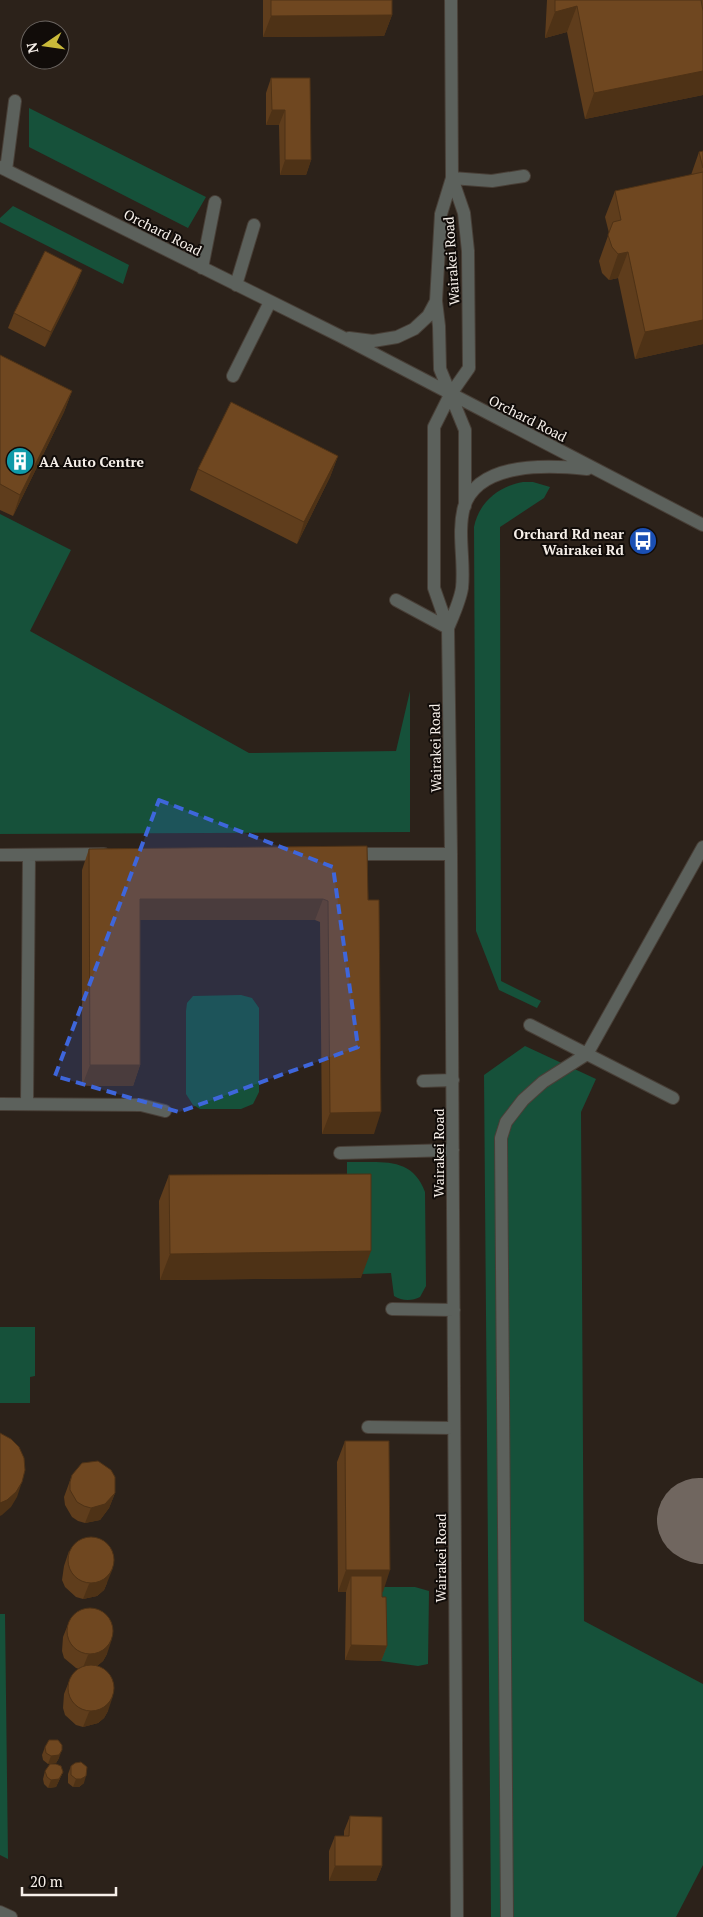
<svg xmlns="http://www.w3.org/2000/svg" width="703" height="1917" font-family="'PT Serif',serif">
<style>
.green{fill:#16513a}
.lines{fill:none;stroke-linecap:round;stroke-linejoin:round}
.taxiway{stroke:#70665f;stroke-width:84}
.minor-casing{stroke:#483f37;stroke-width:14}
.minor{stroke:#5c615c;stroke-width:12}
.wall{fill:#5f3d1c}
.shaded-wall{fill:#4e3216}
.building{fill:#6f4720;stroke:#4e3216}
.marked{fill:#3e66db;fill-opacity:0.2;stroke:#3e66db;stroke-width:4;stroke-dasharray:10 6;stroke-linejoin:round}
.labels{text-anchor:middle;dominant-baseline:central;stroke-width:4;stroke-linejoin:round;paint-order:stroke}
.street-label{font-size:14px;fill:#f7f0ea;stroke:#110c09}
.poi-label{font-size:14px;font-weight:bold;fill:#f7f0ea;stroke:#110c09;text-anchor:start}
</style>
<rect width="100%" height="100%" fill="#2c221a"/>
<path class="green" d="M29,108L206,197L188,228L29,147Z
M13,206L129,265L123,284L0,222V218Z
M523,482H533L550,487L544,498L500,527L501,981L541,1001L537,1008L499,990L476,931L474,527C479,502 499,486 523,482Z
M0,514L71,550L30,631L249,753L396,751L410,691V832L0,834Z
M241,995L252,998L259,1008V1092L253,1104L241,1109H200L193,1105L186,1094V1011L187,1003L193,996Z
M525,1046L596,1079L581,1112L584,1621L703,1684V1865L676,1917H491L484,1075Z
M347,1162C379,1163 412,1155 425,1192L426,1286L420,1297C412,1301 402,1301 394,1296L391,1273L362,1274L347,1200Z
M0,1327H35V1376L30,1377V1403H0Z
M383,1587H415L429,1591L428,1664L418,1666L381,1661V1612L376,1591Z
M0,1614H5L8,1859L0,1855Z"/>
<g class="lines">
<path class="taxiway" d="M699,1520L703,1522"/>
<defs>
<path id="minor" d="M451,0L452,178L464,213L468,251L469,368L450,395L434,427V588L448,628L451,854L457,1917
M0,167L340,336L703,525
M6,170L15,101
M452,178L492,181L524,176
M202,268L215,202
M236,285L254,225
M436,301L439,326L440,369L465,430V506
M349,338L373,341L397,337L414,329L428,316L436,301L441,214L452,178
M233,376L270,302
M396,600L448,628
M448,628C453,616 460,601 462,588C465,562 457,533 464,507C478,461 551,465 587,469
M351,854H451
M0,855L104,854
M530,1025L673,1098
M423,1081L453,1080
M0,1104L141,1105L165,1111
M27,1104L29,855
M340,1153L453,1150
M392,1309L454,1310
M368,1427L454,1428
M0,1912L11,1917
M507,1917L501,1138L506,1122L523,1100L543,1082L587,1054L703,847"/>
</defs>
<use href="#minor" class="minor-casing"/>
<use href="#minor" class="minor"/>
</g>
<path class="wall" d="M263,0H392V15L384,36L263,37Z
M547,0H703V95L585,119L567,32L545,38Z
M271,78L311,160L306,175H280L279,125H266V93Z
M703,151V344L635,359L618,278L609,280L602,273L599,261L609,233L605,217L615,191L691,175L699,152Z
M82,270L76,285L45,347L8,328L14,313Z
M0,355L72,391L64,412L13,516L0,510Z
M338,456L330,477L297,544L190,490L198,469Z
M367,846L374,1134H322L320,922L315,920H140V1065L133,1086H82V870L89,849Z
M169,1175L361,1278L160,1280L159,1201Z
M345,1441L383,1592H382V1597L387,1646L381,1661L345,1660L346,1592H338L337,1462Z
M72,1475L115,1493L109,1508L100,1520L85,1523L78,1521L72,1517L65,1505L64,1497Z
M69,1551L107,1583L104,1590L97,1596L83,1599L76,1597L65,1587L62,1580L64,1566Z
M69,1622L107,1654L103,1661L97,1666L108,1711L104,1718L98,1723L83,1727L76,1725L65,1715L63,1708L64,1694L70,1679L79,1669L76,1668L64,1658L62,1651L63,1637Z
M45,1747L59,1758L56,1763L48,1764L43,1760L42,1755Z
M71,1766L84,1783L79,1787H73L68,1783V1774Z
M45,1771L63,1772L56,1787L48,1788L44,1784L43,1779Z
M350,1816L382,1866L376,1881H329V1851L335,1836H344V1831Z"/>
<path class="shaded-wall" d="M577,6L567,32L545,38L555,12Z
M392,15L384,36L263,37L271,16Z
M703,71V95L585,119L594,93Z
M272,110H285L279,125H266Z
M285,160H311L306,175H280Z
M628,252L618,278L609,280L618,254Z
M82,270L76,285L45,347L51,332Z
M703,320V344L635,359L645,332Z
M72,391L64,412L13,516L20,495Z
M338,456L330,477L297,544L304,522Z
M140,899H323L315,920H133Z
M90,1065H140L133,1086H82Z
M381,1112L374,1134H322L330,1113Z
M371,1251L361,1278L160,1280L170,1254Z
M22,1482L17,1497L11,1507L2,1515L0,1516V1503Z
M115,1493L109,1508L100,1520L85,1523L91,1508Z
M113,1568L107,1583L104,1590L97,1596L83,1599L89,1584Z
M346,1570H390L383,1592H351V1576L346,1592H338Z
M112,1639L107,1654L103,1661L97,1666L82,1670L88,1655Z
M351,1645L387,1646L381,1661L345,1660Z
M113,1696L108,1711L104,1718L98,1723L83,1727L89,1712Z
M62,1750L59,1758L56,1763L48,1764L51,1756Z
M63,1772L56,1787L48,1788L51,1780Z
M86,1776L84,1783L79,1787H73L76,1779Z
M335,1866H382L376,1881H329Z"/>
<path class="building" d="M271,0H392V15L271,16Z
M555,0H701L703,11V71L594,93L577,6L555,12Z
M271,78H310L311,160H285V110H272Z
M703,151V168L699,152Z
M703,172V320L645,332L628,252L618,254L612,247L608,235L613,222L621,220L615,191Z
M45,251L82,270L51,332L14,313Z
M0,355L72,391L20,495L0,484Z
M231,402L338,456L304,522L198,469Z
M367,846L368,900H379L381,1112L330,1113L328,901L323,899H140V1065H90L89,849Z
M371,1174V1251L170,1254L169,1175Z
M0,1433L11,1439L19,1447L24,1458L25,1470L22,1482L16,1492L7,1500L0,1503Z
M345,1441H389L390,1570H346Z
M98,1461L111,1470L115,1477V1493L105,1504L91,1508L84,1506L77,1502L70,1490V1482L72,1475L82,1463Z
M68 1560a23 23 0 1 1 46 0a23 23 0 1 1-46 0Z
M351,1576H382V1597H386L387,1646L351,1645Z
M67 1631a23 23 0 1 1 46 0a23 23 0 1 1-46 0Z
M68 1688a23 23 0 1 1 46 0a23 23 0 1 1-46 0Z
M49,1740H58L62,1745V1750L59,1755L51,1756L46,1753L45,1747Z
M81,1762L87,1767L86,1776L81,1779H76L71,1775V1766L75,1763Z
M50,1764H56L61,1766L63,1772L59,1779L51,1780L47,1777L45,1771Z
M350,1816L382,1817V1866H335V1836H349Z"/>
<path class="marked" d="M159,800L333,867L358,1047L179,1112L55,1076Z"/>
<defs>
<symbol id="building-disc" viewBox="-11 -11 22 22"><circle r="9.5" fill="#0f9aa8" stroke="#110c09"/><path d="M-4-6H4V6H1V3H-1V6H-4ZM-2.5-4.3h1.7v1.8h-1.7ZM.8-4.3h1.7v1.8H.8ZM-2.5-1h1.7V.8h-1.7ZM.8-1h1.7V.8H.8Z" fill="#fff"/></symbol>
<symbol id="bus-disc" viewBox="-11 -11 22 22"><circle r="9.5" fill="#1a4fb4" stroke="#110c09"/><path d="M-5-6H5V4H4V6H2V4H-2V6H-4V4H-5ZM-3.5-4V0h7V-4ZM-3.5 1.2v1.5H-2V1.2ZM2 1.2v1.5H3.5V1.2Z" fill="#fff"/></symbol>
</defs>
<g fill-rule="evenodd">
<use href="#building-disc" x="4" y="445" width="32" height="32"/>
<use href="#bus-disc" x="627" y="525" width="32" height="32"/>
</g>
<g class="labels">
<g class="street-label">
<text transform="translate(163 232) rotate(27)">Orchard Road</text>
<text transform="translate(451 261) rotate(-94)">Wairakei Road</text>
<text transform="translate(528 418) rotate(27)">Orchard Road</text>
<text transform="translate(435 748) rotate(-91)">Wairakei Road</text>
<text transform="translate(438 1153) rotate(-90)">Wairakei Road</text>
<text transform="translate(440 1558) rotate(-90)">Wairakei Road</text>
</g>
<g class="poi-label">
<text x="39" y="461">AA Auto Centre</text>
<text x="624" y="533" text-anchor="end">Orchard Rd near<tspan x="624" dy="16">Wairakei Rd</tspan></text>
</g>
</g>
<g transform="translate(45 45) rotate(257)"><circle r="24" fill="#110c09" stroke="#6d6763"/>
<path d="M0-4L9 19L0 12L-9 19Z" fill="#caba3a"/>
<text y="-8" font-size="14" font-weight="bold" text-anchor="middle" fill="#f7f0ea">N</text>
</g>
<path d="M22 1887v8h94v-8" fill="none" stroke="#f7f0ea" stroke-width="2.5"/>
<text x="30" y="1887" font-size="15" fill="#f7f0ea" stroke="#110c09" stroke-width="4" paint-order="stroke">20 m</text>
</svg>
